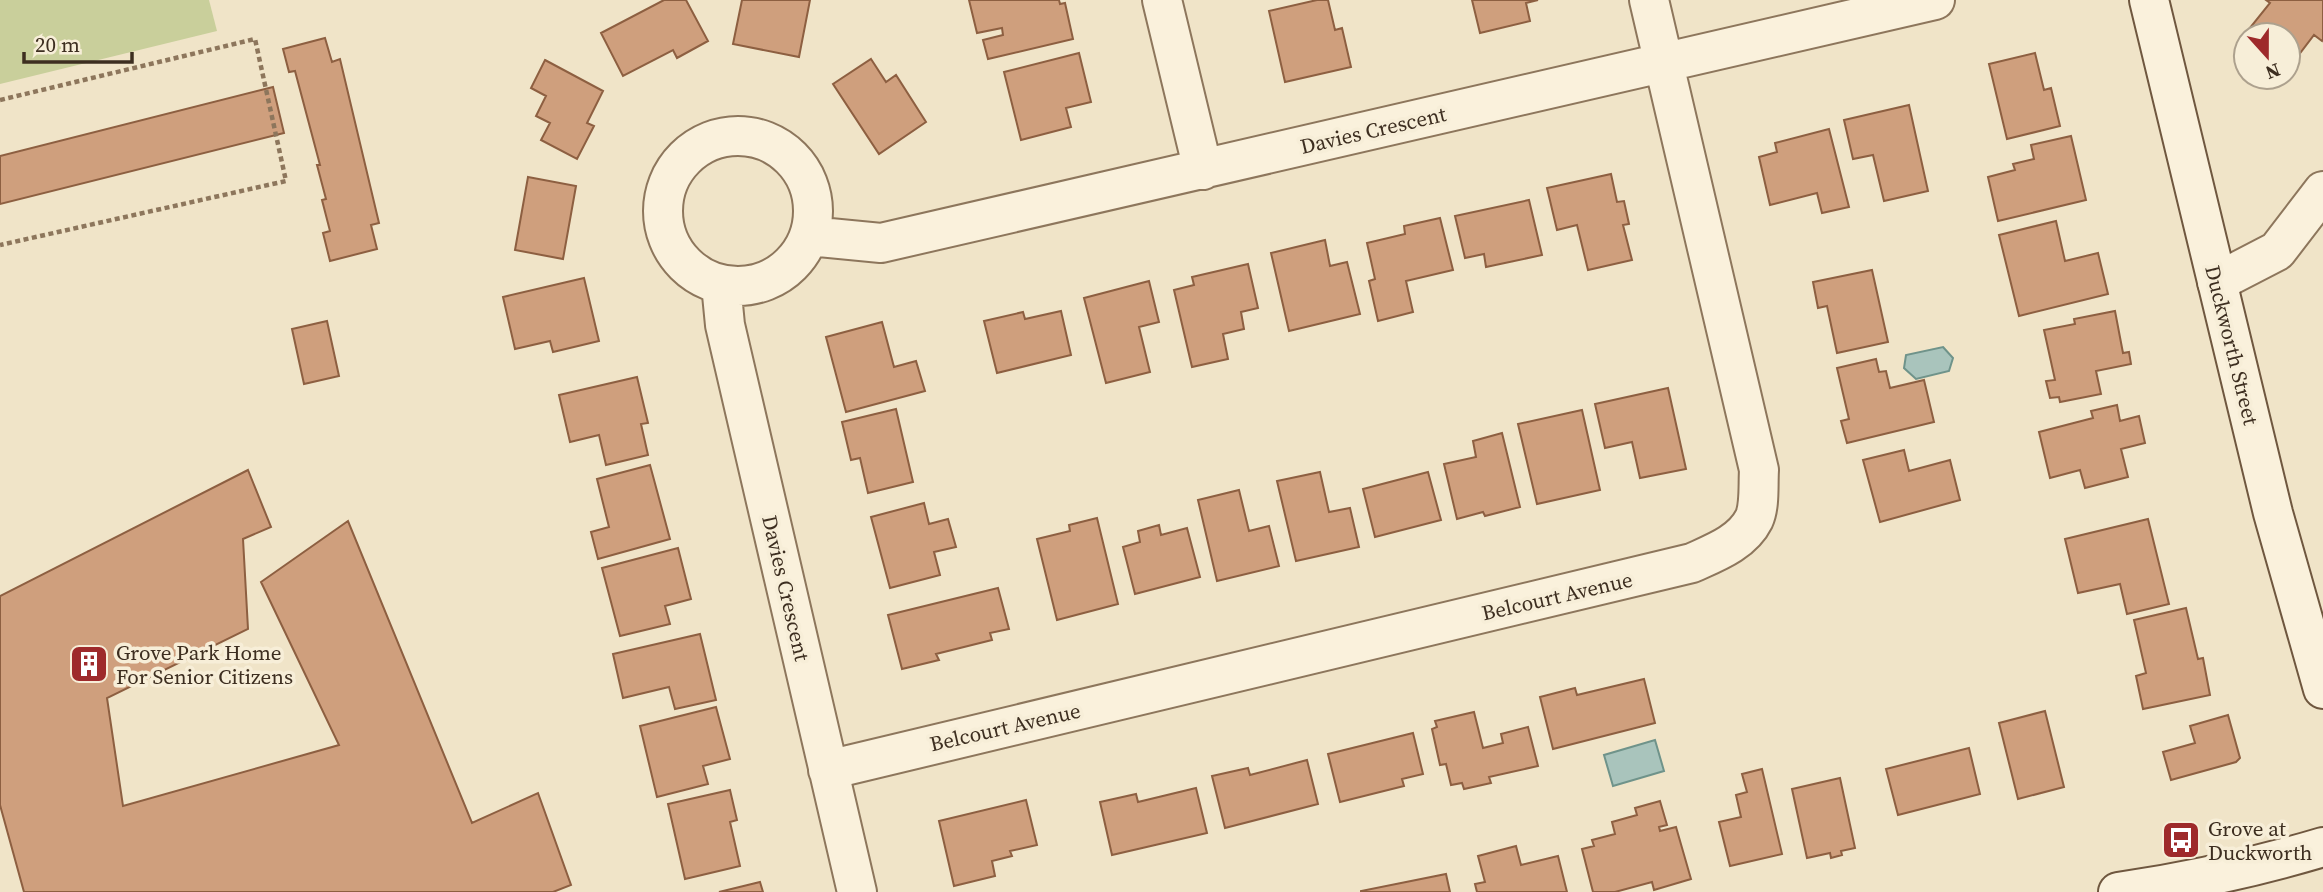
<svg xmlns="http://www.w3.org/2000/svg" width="2323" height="892" font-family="'Source Serif 4',serif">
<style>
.green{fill:#c9cf9b}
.water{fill:#a9c4bc;stroke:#6f938a;stroke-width:2}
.building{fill:#cf9f7d;stroke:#8d5f41;stroke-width:2}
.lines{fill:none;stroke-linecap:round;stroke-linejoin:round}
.street-casing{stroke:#8d765c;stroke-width:42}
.secondary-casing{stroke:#6f573f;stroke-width:42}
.path{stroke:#8d765c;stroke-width:4.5;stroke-dasharray:5 3.5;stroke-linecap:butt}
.street{stroke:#faf1dc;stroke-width:38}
.secondary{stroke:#faf1dc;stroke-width:38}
.labels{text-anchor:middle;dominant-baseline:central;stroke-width:7;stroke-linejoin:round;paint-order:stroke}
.street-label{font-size:21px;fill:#3d2e20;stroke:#f7eed8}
.poi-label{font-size:21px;fill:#3d2e20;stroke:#f7eed8;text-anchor:start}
</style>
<rect width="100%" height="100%" fill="#f0e4c8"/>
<path class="green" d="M0,0H209L217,31L0,84Z"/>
<path class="water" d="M1943,347L1953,358L1949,371L1916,379L1904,368L1906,355Z
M1655,740L1664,771L1613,786L1604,755Z"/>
<path class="building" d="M664,0H686L708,41L677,58L673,50L623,76L601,33Z
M742,0H810L799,57L733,44Z
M969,0H1059L1060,4L1065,3L1073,39L988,59L983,40L1003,35L1002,28L977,33Z
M1317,0H1328L1335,30L1342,28L1351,67L1285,82L1269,11Z
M1472,0H1538L1526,3L1530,21L1480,33Z
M2266,0H2323V39L2322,41L2314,35L2288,69V35H2257L2249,29L2270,3Z
M325,38L332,62L340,59L379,223L371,225L377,249L330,261L323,233L330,231L322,200L326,199L317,165H320L295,71L289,72L283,49Z
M1079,53L1091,102L1066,108L1071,127L1021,140L1004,72Z
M2035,53L2044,90L2051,88L2060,126L2007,139L1989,64Z
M871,59L886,82L896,75L926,122L879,154L833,84Z
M545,60L603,91L587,123L594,126L577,159L541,140L550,123L536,116L546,96L531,88Z
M273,87L284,133L0,204V156Z
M1909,105L1928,191L1884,201L1873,155L1853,159L1844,120Z
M1829,129L1849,207L1822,213L1817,193L1770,205L1759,157L1777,152L1775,143Z
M2071,136L2086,200L1998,221L1988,177L2015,170L2013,164L2034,159L2031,145Z
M1611,174L1617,202L1624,201L1629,224L1623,225L1632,260L1588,270L1577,225L1557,230L1547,188Z
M528,177L576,186L563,259L515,250Z
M1529,200L1542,255L1486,267L1484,254L1465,258L1455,216Z
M1440,218L1453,270L1406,281L1413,312L1378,321L1369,281L1375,279L1367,243L1405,234L1404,226Z
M2056,221L2065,261L2098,253L2108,294L2019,316L1999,235Z
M1325,240L1330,266L1347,262L1360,314L1289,331L1271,253Z
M1248,264L1258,308L1241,312L1244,329L1223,334L1228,359L1192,367L1174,290L1194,285L1192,277Z
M1872,270L1888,342L1837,353L1827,306L1818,308L1813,282Z
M584,278L599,341L553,352L550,341L515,349L503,297Z
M1149,281L1159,322L1139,327L1150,372L1106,383L1084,298Z
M1061,311L1071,355L997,373L984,321L1023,312L1025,319Z
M2115,311L2123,353L2129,352L2131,364L2096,371L2101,394L2060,402L2059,397L2050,398L2046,381L2055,380L2044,330L2075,324L2074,319Z
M327,321L339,376L304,384L292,329Z
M882,322L894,367L916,361L925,391L846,412L826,337Z
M1876,359L1879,372L1886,371L1890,388L1924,380L1934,422L1847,443L1841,421L1849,419L1837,368Z
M637,377L648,423L641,424L648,455L606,465L599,435L570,442L559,395Z
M1668,388L1686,469L1640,478L1632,442L1605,448L1595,404Z
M2117,405L2120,421L2139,416L2145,443L2121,449L2128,477L2085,488L2080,470L2050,478L2039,432L2093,418L2091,411Z
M896,409L913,482L868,493L860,458L851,460L842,422Z
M1582,410L1600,490L1537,504L1518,424Z
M1502,433L1520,507L1485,516L1483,512L1457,519L1444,464L1476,457L1473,441Z
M1904,450L1909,471L1950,460L1960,500L1880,522L1863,460Z
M650,465L670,539L598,559L591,532L609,527L597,479Z
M248,470L271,527L243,539L248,629L107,698L123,806L339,745L261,582L348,521L472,823L538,793L571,885L553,892H24L0,805V596Z
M1320,472L1329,512L1350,508L1359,547L1296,561L1277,481Z
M1428,472L1441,520L1375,537L1363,489Z
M1239,490L1249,531L1269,526L1279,566L1217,581L1198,500Z
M924,503L929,524L948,519L956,547L934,552L940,575L890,588L871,517Z
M1097,518L1118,604L1057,620L1037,539L1070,531L1069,525Z
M2148,519L2169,604L2127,614L2120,584L2078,593L2065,539Z
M1159,525L1161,535L1187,528L1200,577L1135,594L1123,547L1140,542L1138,531Z
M678,548L691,599L665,606L670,624L620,636L602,568Z
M998,588L1009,629L990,633L992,640L936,654L939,660L902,669L888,615Z
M2186,608L2198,659L2203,658L2210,695L2143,709L2136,676L2146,673L2134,620Z
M700,634L716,700L675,709L669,687L623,698L613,654Z
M1644,679L1655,723L1553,749L1540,697L1575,688L1577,695Z
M716,707L730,759L703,766L708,784L657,797L640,726Z
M2045,711L2064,787L2018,799L1999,723Z
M1474,712L1483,748L1503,743L1501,734L1528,727L1538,766L1489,777L1491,783L1464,789L1462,783L1451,785L1446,764L1440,765L1432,729L1437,727L1435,721Z
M2228,715L2240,758L2236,762L2171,780L2163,752L2195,743L2190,726Z
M1413,733L1423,774L1402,779L1404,786L1340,802L1328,754Z
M1969,748L1980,794L1898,815L1886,769Z
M1307,760L1318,804L1225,828L1212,776L1248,768L1250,775Z
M1762,769L1782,854L1730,866L1719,822L1741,817L1736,795L1747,792L1742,774Z
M1840,778L1855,848L1841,851L1842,855L1831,858L1830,853L1807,858L1792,789Z
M1196,788L1207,833L1112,855L1100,802L1136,794L1138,802Z
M730,790L737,820L730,822L740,866L685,879L668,804Z
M1026,800L1037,845L1010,851L1012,856L992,861L995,876L954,886L939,821Z
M1660,801L1667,825L1659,827L1660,831L1676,827L1691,879L1654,890L1652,882L1615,892H1593L1582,849L1594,846L1592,840L1615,834L1612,822L1637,815L1635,808Z
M1516,846L1521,865L1558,856L1567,892H1477L1475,884L1485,882L1478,856Z
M1446,874L1450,892H1361V891Z
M760,882L763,892H719Z"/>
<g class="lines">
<defs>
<path id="street" d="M1162,0L1203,170
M663 211a75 75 0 1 1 150 0a75 75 0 1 1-150 0Z
M809,236L881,243L1935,0
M2217,282L2277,251L2323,191
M721,284L725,325L857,892
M828,770L1692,563C1714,553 1742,543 1754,519C1760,506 1758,485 1759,470L1649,0"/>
<path id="secondary" d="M2149,0L2273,513L2323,689
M2118,892C2187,882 2256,867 2323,847"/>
</defs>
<use href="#street" class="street-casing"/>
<use href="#secondary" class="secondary-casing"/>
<path class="path" d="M0,100L255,39L286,181L0,245"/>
<use href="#street" class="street"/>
<use href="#secondary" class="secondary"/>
</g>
<defs>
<symbol id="building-square" viewBox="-11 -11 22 22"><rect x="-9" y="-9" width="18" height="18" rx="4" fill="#9e2a2b" stroke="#f7eed8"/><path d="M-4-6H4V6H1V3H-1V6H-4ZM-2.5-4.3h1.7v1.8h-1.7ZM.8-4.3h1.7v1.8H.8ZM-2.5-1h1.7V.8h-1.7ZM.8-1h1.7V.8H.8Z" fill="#fff"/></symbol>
<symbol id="bus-square" viewBox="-11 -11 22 22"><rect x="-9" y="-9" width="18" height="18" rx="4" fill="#9e2a2b" stroke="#f7eed8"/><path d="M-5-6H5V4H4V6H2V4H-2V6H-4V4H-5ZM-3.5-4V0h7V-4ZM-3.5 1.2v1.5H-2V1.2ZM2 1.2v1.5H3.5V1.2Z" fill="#fff"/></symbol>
</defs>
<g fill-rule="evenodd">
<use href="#building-square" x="67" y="642" width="44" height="44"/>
<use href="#bus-square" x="2159" y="818" width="44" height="44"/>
</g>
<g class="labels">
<g class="street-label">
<text transform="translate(1373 130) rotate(-13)">Davies Crescent</text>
<text transform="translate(2232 345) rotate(76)">Duckworth Street</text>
<text transform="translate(786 588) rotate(77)">Davies Crescent</text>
<text transform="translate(1557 596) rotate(-13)">Belcourt Avenue</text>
<text transform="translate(1005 727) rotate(-13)">Belcourt Avenue</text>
</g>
<g class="poi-label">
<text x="116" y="652">Grove Park Home<tspan x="116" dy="24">For Senior Citizens</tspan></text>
<text x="2208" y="828">Grove at<tspan x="2208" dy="24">Duckworth</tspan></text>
</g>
</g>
<g transform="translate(2267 56) rotate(159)"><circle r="33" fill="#f7eed8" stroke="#ada18e" stroke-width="2"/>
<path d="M0-5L12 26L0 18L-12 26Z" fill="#9e2a2b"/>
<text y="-10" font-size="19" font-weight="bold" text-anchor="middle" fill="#3d2e20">N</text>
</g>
<path d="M24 52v10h108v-10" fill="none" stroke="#3d2e20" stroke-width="3.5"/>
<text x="35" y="52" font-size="21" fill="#3d2e20" stroke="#f7eed8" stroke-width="5" paint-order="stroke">20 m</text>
</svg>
